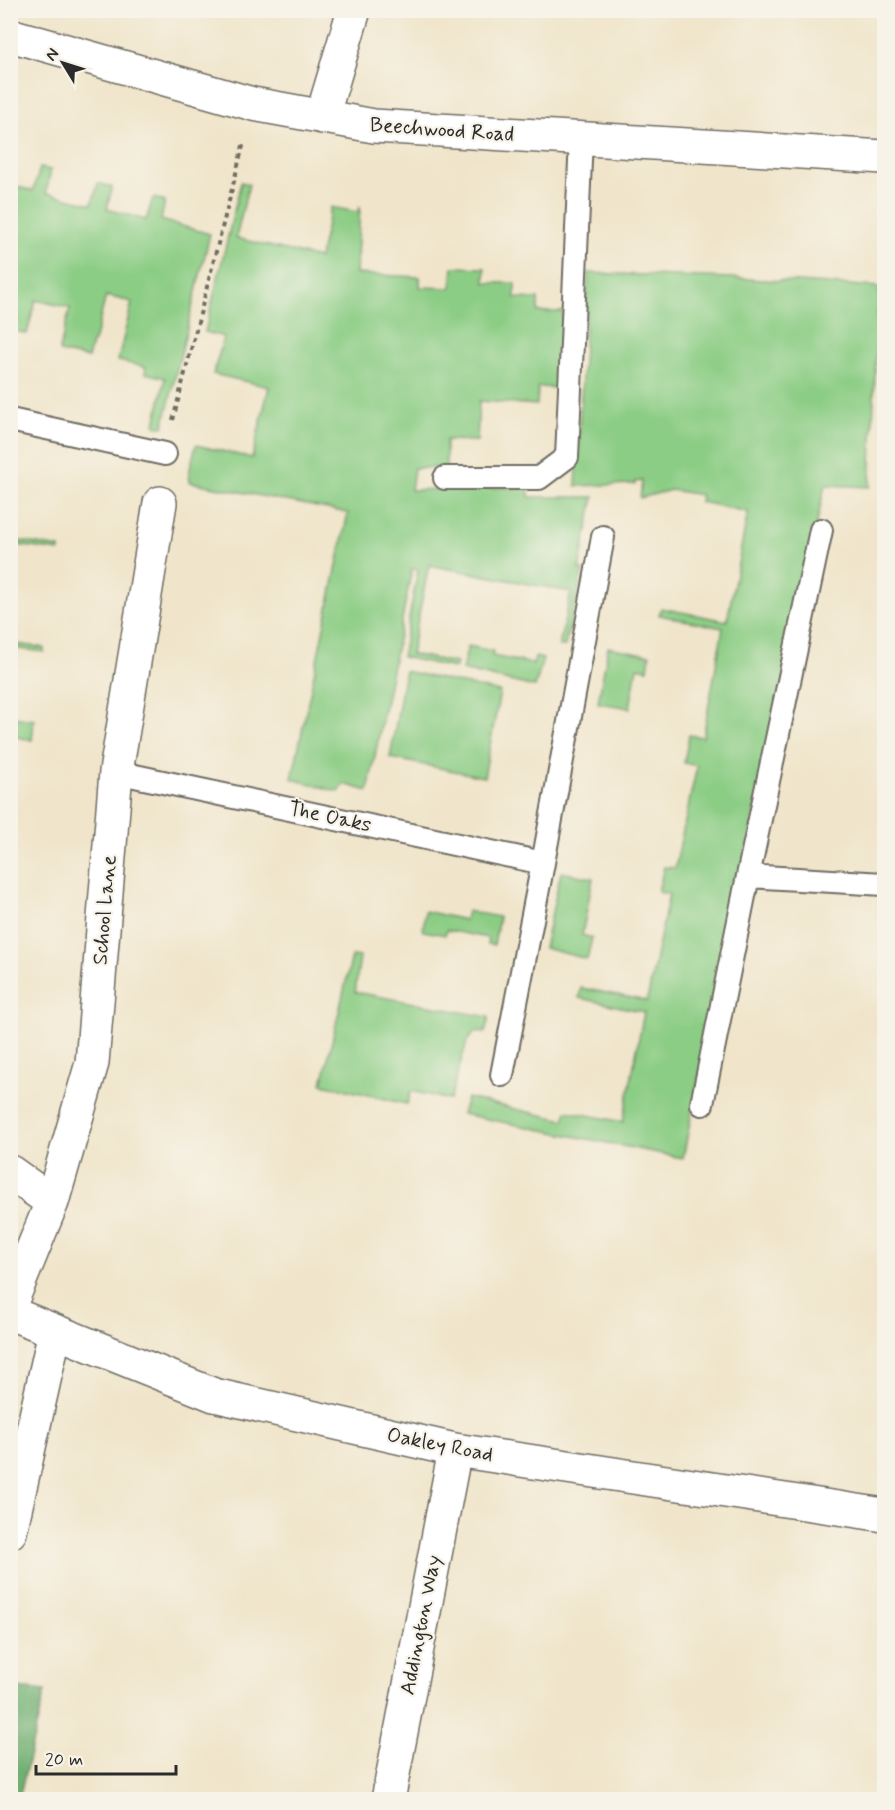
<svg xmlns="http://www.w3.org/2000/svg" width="895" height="1810" font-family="Mynerve,sans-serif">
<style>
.green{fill:#8ccd85;stroke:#5c7c58;stroke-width:1.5}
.forest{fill:#71b072;stroke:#4e6e4e;stroke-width:1.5}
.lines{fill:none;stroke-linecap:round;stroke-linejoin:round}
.service-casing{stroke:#706c63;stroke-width:26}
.minor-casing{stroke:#706c63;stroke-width:36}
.path{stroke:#706c63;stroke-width:4;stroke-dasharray:4.5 4.5;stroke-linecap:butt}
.service{stroke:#fff;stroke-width:22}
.minor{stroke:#fff;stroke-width:33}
.labels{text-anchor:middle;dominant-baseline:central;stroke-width:4.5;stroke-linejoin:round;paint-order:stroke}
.street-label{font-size:21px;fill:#2b2b2b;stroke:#f7f3e8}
</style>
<rect width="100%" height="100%" fill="#f7f3e8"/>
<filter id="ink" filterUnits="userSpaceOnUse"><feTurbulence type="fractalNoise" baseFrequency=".0167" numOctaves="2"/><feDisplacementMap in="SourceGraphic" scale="12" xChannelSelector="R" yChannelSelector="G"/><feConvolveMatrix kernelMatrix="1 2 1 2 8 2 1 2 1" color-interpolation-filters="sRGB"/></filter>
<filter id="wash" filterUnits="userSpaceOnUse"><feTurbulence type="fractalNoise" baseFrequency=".008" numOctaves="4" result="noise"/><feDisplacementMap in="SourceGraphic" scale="24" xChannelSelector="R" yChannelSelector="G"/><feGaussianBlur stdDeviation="1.35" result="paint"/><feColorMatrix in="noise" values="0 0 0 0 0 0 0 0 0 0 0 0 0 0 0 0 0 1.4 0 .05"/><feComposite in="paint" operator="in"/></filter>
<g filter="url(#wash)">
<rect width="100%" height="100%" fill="#f0e5ca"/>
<path class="green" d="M40,168L51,170L46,193L92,204L98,183L112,187L107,209L146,220L153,198L165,201L161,220L210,234L163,427L155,425L165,378L145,373L146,367L118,361L132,302L106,296L94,342L92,343L88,358L59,352L70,308L36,300L27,334L11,330V185L33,191Z
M241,182L249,184L236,238L319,258L331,207L357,212L360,207L356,274L420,277V287L451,288L453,267L485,268V283H515V298L538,299V312H563L558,388L538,387L537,405L479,401L477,441L446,440V468H414L411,490L529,487V497H594L579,569L583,570L565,646H559L571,592L429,565L411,654L456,663L455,668L402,657L418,570L412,569L368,791L344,784L339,792L292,779L348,513L190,482L189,473L196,445L252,458L269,387L213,374L224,337L205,332Z
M588,273L732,278L879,287L870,487L825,485L710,1021L683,1158L462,1114L467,1098L564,1120L567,1111L623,1122L644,1012L579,998L581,988L647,1001L669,894L658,892L664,867L675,868L697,766L684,763L689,735L703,737L723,628L659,615L661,608L727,621L748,512L700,502L701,495L671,490L640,498L642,481L635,482V484L576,486Z
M11,541H21L60,548L59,551L11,544Z
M10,643L44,648V652L11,648Z
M468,646L493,651L492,656L534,664L535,657L543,659L535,687L462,670Z
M608,647L650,655L648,669L637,667L630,708L598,703Z
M405,671L500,692L484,777L390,758Z
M11,717L34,720L32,740L11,736Z
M561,872L593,878L582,935L592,938L587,959L544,948Z
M425,911L465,920L467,911L499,917L494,945L487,944L488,938L447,930L445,935L423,931Z
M352,956L360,957L355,992L489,1017L485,1033L475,1031L467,1041L450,1100L411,1091L407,1104L322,1084Z"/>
<path class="forest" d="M16,1688L45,1691L19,1799H11V1708Z"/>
</g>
<g filter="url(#ink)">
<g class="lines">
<defs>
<path id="service" d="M10,420L165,454
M445,478H539L567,457L581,138
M116,772L543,863
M748,876L884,884
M502,1075L543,863L603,537
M702,1104L748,876L821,530"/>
<path id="minor" d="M10,35L253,104L374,126L884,157
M322,117L354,10
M10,1172L52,1202
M10,1305L52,1202L92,1063L116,772L160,503
M10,1313L214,1395L455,1450L884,1515
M10,1532L55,1331
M388,1800L455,1450"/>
</defs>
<use href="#service" class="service-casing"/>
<use href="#minor" class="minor-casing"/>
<path class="path" d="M173,420L244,142"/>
<use href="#service" class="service"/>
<use href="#minor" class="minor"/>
</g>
</g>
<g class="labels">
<g class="street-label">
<text transform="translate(442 130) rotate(4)">Beechwood Road</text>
<text transform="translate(330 817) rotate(12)">The Oaks</text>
<text transform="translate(105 910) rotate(-85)">School Lane</text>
<text transform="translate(440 1445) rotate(11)">Oakley Road</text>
<text transform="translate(421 1625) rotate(-79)">Addington Way</text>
</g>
</g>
<rect width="895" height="1810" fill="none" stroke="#f7f3e8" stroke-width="36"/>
<g transform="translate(63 63) rotate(308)" stroke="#f7f3e8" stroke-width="4.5" paint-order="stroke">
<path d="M0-4.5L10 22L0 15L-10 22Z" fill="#2b2b2b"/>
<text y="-9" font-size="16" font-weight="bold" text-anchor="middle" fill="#2b2b2b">N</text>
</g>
<path d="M36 1765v9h140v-9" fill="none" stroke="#2b2b2b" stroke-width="3"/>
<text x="45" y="1765" font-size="18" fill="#2b2b2b" stroke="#f7f3e8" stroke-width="4.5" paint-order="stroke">20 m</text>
</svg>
